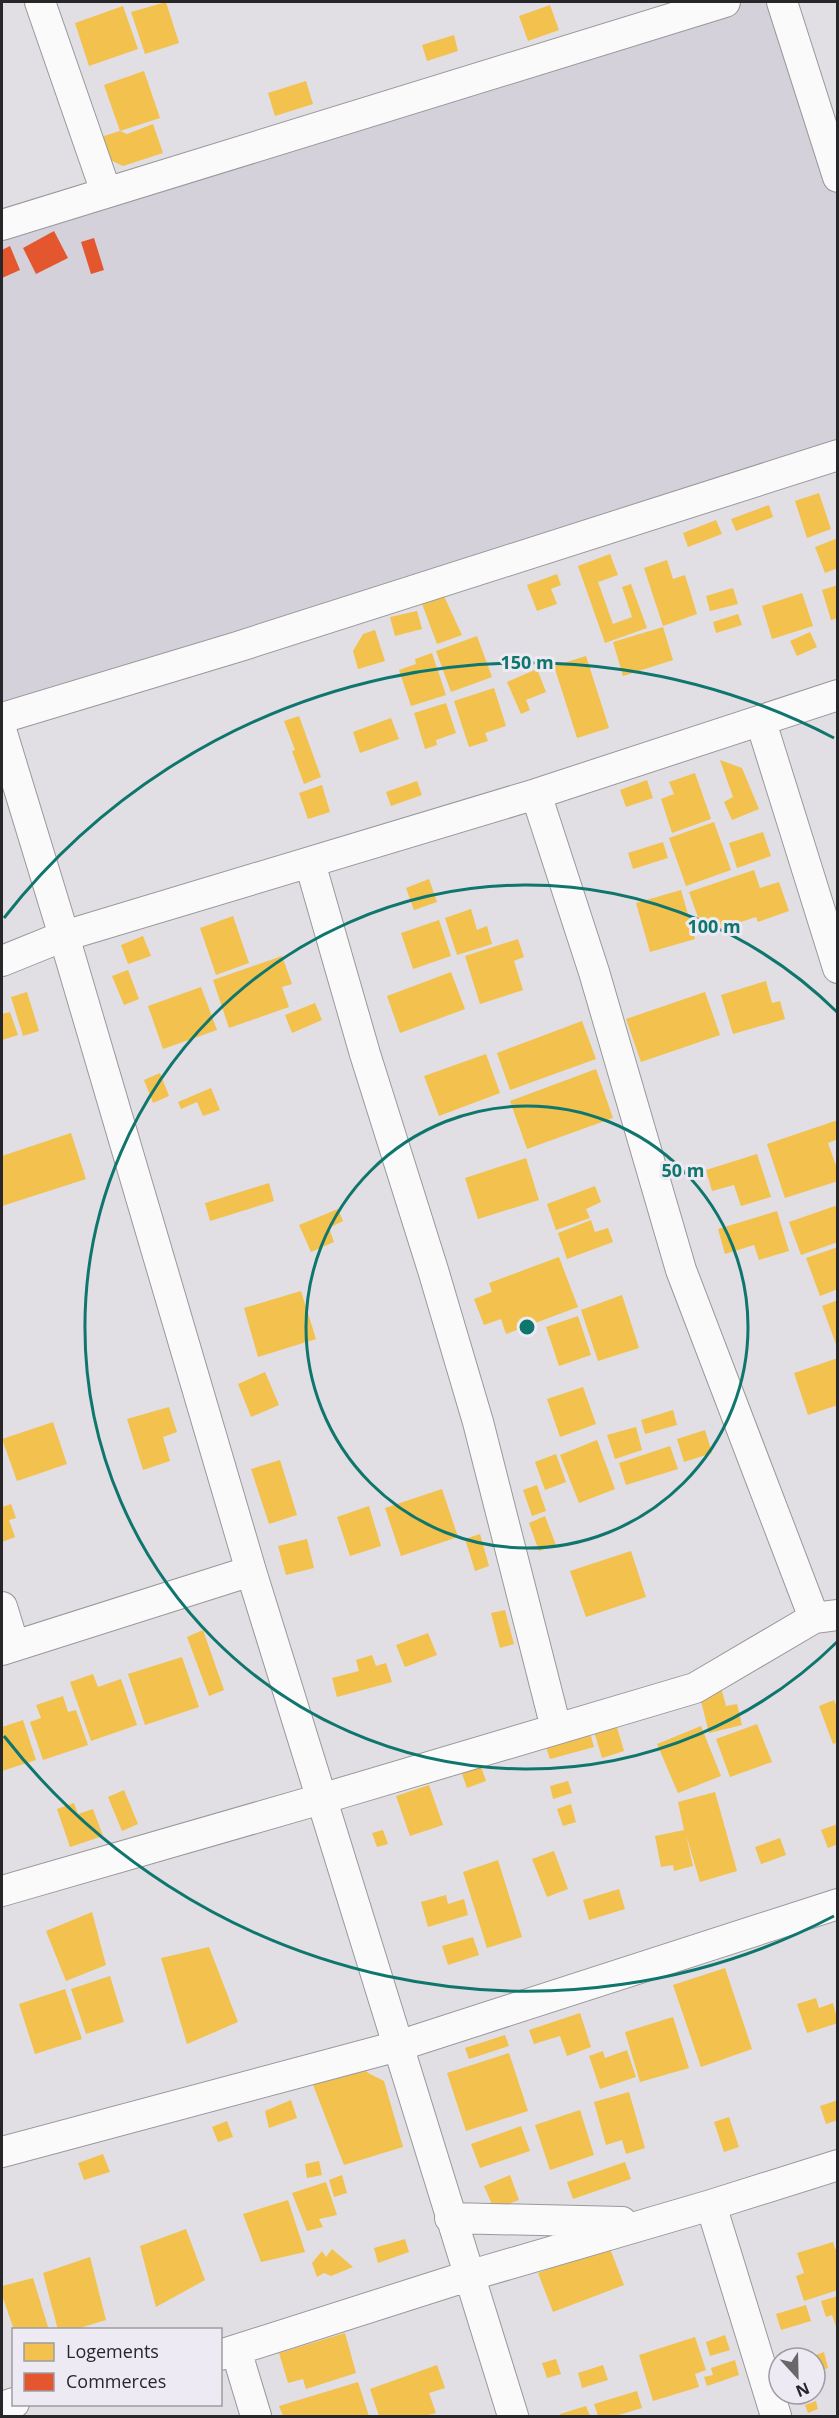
<svg xmlns="http://www.w3.org/2000/svg" width="839" height="2418" font-family="'Open Sans',sans-serif">
<style>
.built{fill:#d5d1db}
.homes{fill:#f2c14e}
.shops{fill:#e4572e}
.lines{fill:none;stroke-linecap:round;stroke-linejoin:round}
.minor-casing{stroke:#99989b;stroke-width:32}
.minor{stroke:#fafafb;stroke-width:30}
.ring{fill:none;stroke:#0f766e;stroke-width:3}
.centre{fill:#0f766e;stroke:#edeaf3;stroke-width:3}
.ring-label{font-size:18px;text-anchor:middle;font-weight:bold;fill:#0f766e;stroke:#edeaf3;stroke-width:6;stroke-linejoin:round;paint-order:stroke}
</style>
<rect width="100%" height="100%" fill="#e1dfe3"/>
<path class="built" d="M698,2H777L837,176V442L2,704V215Z"/>
<path class="homes" d="M166,2L179,43L145,54L131,12Z
M550,5L559,30L528,41L519,16Z
M123,6L138,49L89,66L75,23Z
M454,35L458,51L427,61L422,45Z
M144,71L160,118L120,131L104,85Z
M306,81L313,104L275,116L268,93Z
M153,124L163,153L123,166L102,156L104,136L120,131L127,134Z
M819,493L831,529L807,538L795,501Z
M769,505L773,517L736,531L731,519Z
M716,520L722,534L688,547L683,533Z
M838,538V568L825,573L815,547Z
M610,554L618,575L598,582L613,624L632,617L622,587L631,584L647,628L605,643L578,566Z
M667,560L673,579L685,575L697,614L663,626L644,568Z
M557,574L561,585L551,589L557,604L537,611L527,585Z
M838,585V618L831,620L822,590Z
M733,588L738,604L710,611L706,596Z
M802,593L813,626L772,639L762,606Z
M443,594L462,635L437,644L421,601Z
M417,611L422,629L395,636L390,617Z
M738,614L742,625L716,633L713,622Z
M663,627L673,660L623,676L613,642Z
M375,630L385,661L358,669L353,651L363,634Z
M810,632L817,647L797,656L790,641Z
M477,636L492,677L451,692L436,651Z
M432,653L446,695L411,706L399,670L416,664L415,659Z
M586,656L609,728L577,738L554,666Z
M537,669L546,692L526,700L530,710L521,714L507,682Z
M494,688L506,726L485,733L488,741L469,747L454,701Z
M446,703L456,733L436,740L437,745L425,749L414,713Z
M299,716L321,777L304,784L292,751L295,750L284,721Z
M391,718L399,739L360,753L353,732Z
M720,760L742,768L759,809L732,820L724,802L733,797Z
M695,773L711,819L672,833L661,799L674,794L669,782Z
M647,780L653,798L626,807L620,790Z
M417,781L422,795L391,806L386,792Z
M322,785L330,812L308,819L299,793Z
M714,822L731,870L686,886L669,838Z
M763,832L771,856L737,868L729,843Z
M663,842L668,858L633,869L628,853Z
M754,870L760,888L779,882L789,911L758,922L756,917L704,934L689,892Z
M429,879L437,902L414,910L406,888Z
M681,890L695,939L650,952L636,903Z
M471,909L477,930L487,926L492,944L457,955L445,918Z
M233,916L249,963L216,975L200,928Z
M439,920L451,956L413,969L401,933Z
M143,936L151,956L128,964L121,945Z
M518,939L524,957L514,961L523,990L480,1004L465,956Z
M282,956L292,984L282,987L289,1007L229,1028L213,980Z
M128,970L139,999L124,1005L112,976Z
M451,972L465,1009L400,1033L387,996Z
M766,981L772,1003L780,1001L785,1019L733,1034L721,995Z
M201,987L217,1030L163,1049L148,1006Z
M27,992L39,1031L23,1036L11,997Z
M705,992L720,1035L641,1062L626,1019Z
M315,1003L322,1020L292,1033L285,1015Z
M10,1012L18,1035L2,1040V1014Z
M582,1021L596,1059L510,1090L497,1053Z
M486,1054L500,1093L439,1116L424,1076Z
M596,1069L613,1118L527,1149L510,1101Z
M160,1073L169,1096L153,1103L144,1080Z
M211,1088L220,1110L203,1116L197,1102L181,1109L178,1102Z
M838,1120V1139L828,1143L838,1171V1181L785,1198L767,1144Z
M71,1133L86,1179L2,1206V1156Z
M757,1154L771,1197L741,1206L734,1185L712,1191L706,1170Z
M526,1158L539,1200L478,1219L465,1178Z
M269,1183L274,1201L210,1221L205,1203Z
M595,1186L601,1202L586,1209L590,1218L556,1230L547,1204Z
M838,1205V1242L801,1255L789,1222Z
M338,1209L343,1221L329,1228L334,1242L311,1252L299,1225Z
M777,1211L789,1251L759,1260L754,1245L725,1254L718,1229Z
M591,1220L595,1232L608,1228L613,1242L567,1259L558,1233Z
M838,1247V1289L820,1296L806,1258Z
M559,1257L578,1307L506,1334L501,1319L484,1325L474,1299L492,1292L489,1283Z
M301,1291L316,1339L258,1357L244,1308Z
M622,1295L639,1348L598,1361L581,1310Z
M838,1300V1347H837L822,1306Z
M578,1316L591,1355L559,1366L546,1327Z
M838,1358V1405L808,1415L794,1373Z
M265,1372L279,1405L251,1417L238,1384Z
M583,1387L596,1424L560,1437L547,1399Z
M169,1407L177,1432L163,1437L170,1461L143,1470L127,1419Z
M673,1410L677,1425L645,1434L641,1420Z
M53,1422L67,1464L17,1481L2,1439Z
M636,1427L642,1450L615,1459L607,1435Z
M705,1430L712,1453L684,1462L677,1439Z
M597,1440L615,1489L579,1503L560,1455Z
M670,1446L678,1469L626,1485L619,1463Z
M556,1454L566,1482L545,1490L535,1462Z
M280,1460L297,1515L269,1524L251,1469Z
M537,1485L546,1511L532,1516L523,1490Z
M442,1489L458,1537L401,1556L385,1508Z
M11,1504L16,1518L9,1520L15,1537L2,1542V1507Z
M369,1506L381,1546L350,1556L337,1517Z
M545,1516L556,1545L539,1551L529,1523Z
M480,1534L489,1566L475,1571L465,1539Z
M307,1539L314,1568L286,1575L278,1546Z
M631,1551L646,1597L586,1617L570,1571Z
M505,1610L514,1644L500,1648L491,1613Z
M203,1630L224,1690L209,1696L187,1637Z
M428,1633L437,1655L405,1667L396,1645Z
M372,1655L376,1666L386,1663L392,1682L337,1697L332,1678L359,1671L356,1660Z
M182,1657L199,1707L145,1725L128,1674Z
M93,1674L98,1687L121,1679L137,1725L91,1741L70,1682Z
M722,1691L726,1706L737,1704L742,1725L709,1733L700,1697Z
M63,1696L68,1712L76,1710L88,1745L43,1760L30,1722L41,1718L36,1705Z
M834,1700L838,1710V1742L833,1744L819,1706Z
M23,1720L36,1760L2,1771V1727Z
M616,1724L624,1751L602,1758L594,1731Z
M757,1724L772,1762L730,1777L716,1739Z
M701,1726L721,1776L678,1793L657,1744Z
M589,1729L594,1747L550,1759L544,1741Z
M480,1764L486,1781L467,1788L461,1771Z
M568,1781L572,1793L553,1799L550,1786Z
M429,1785L443,1825L410,1836L396,1796Z
M124,1790L138,1824L122,1831L108,1797Z
M715,1792L737,1871L700,1882L686,1835L693,1866L674,1871L673,1865L661,1867L655,1836L684,1830L678,1802Z
M74,1803L78,1814L93,1809L103,1836L70,1847L57,1809Z
M571,1804L576,1822L563,1826L557,1809Z
M838,1824V1844L828,1848L821,1830Z
M383,1830L388,1844L377,1847L372,1833Z
M780,1838L786,1855L761,1864L755,1847Z
M554,1851L568,1889L547,1897L532,1859Z
M498,1860L522,1937L487,1948L463,1872Z
M619,1889L625,1909L589,1920L583,1900Z
M446,1895L448,1904L464,1899L468,1915L428,1927L421,1902Z
M92,1912L106,1965L66,1981L46,1931Z
M473,1937L479,1955L448,1965L442,1946Z
M209,1947L238,2022L187,2044L161,1958Z
M725,1968L752,2049L701,2067L673,1985Z
M110,1976L124,2022L86,2034L71,1989Z
M65,1989L82,2039L35,2054L19,2004Z
M816,1998L819,2008L833,2003L838,2023L807,2033L797,2004Z
M580,2013L591,2047L567,2056L560,2036L534,2044L529,2030Z
M673,2017L689,2068L640,2082L625,2032Z
M505,2035L509,2046L469,2059L465,2048Z
M627,2050L636,2077L600,2089L589,2056L603,2051L605,2058Z
M509,2053L528,2111L466,2131L447,2073Z
M357,2065L370,2074L384,2081L403,2147L344,2165L310,2077Z
M629,2092L645,2148L626,2154L622,2140L606,2145L594,2102Z
M291,2100L297,2118L269,2128L265,2111Z
M838,2100V2120L826,2124L820,2106Z
M580,2110L594,2155L550,2170L535,2125Z
M729,2117L739,2147L724,2152L714,2122Z
M227,2121L233,2137L218,2142L212,2127Z
M521,2126L530,2151L480,2168L471,2144Z
M103,2154L110,2172L84,2180L78,2163Z
M319,2161L322,2175L307,2178L305,2164Z
M625,2162L631,2179L573,2199L567,2182Z
M342,2175L347,2193L334,2197L329,2180Z
M510,2175L519,2200L494,2209L484,2186Z
M326,2182L337,2215L319,2219L323,2227L307,2231L292,2193Z
M288,2200L305,2252L261,2262L243,2214Z
M186,2229L205,2280L156,2307L140,2246Z
M405,2239L409,2252L378,2263L374,2248Z
M833,2242L835,2249L838,2248V2290L804,2301L796,2276L804,2273L797,2253Z
M609,2246L624,2285L553,2312L538,2273Z
M332,2249L353,2267L331,2276L324,2273L317,2277L312,2263L322,2251L326,2257Z
M90,2257L106,2320L73,2330H58L43,2273Z
M33,2278L49,2330H14L2,2295V2286Z
M838,2296V2329H837L832,2315L826,2317L821,2301Z
M806,2305L811,2321L781,2330L776,2314Z
M345,2333L356,2373L306,2389L303,2379L288,2383L279,2353Z
M725,2335L730,2350L710,2356L706,2342Z
M695,2337L706,2370L695,2374L699,2387L653,2401L639,2355Z
M801,2351L803,2358H789L788,2355Z
M824,2352L828,2368L815,2372V2358H808Z
M556,2359L561,2374L547,2378L542,2363Z
M735,2360L739,2375L707,2386L704,2377L713,2375L711,2368Z
M437,2365L445,2388L429,2393L436,2413L424,2416H379L370,2389Z
M603,2365L608,2380L582,2388L578,2373Z
M358,2382L369,2416H283L279,2406Z
M637,2391L642,2408L615,2416H598L594,2404Z
M816,2401L818,2409L808,2413L805,2405Z
M586,2406L590,2416H561L560,2414Z"/>
<path class="shops" d="M54,231L68,258L36,274L23,248Z
M94,238L104,270L91,274L81,242Z
M10,246L20,270L2,278V250Z"/>
<g class="lines">
<defs>
<path id="minor" d="M40,2L106,192
M782,2L838,177
M2,225L725,2
M2,718L237,647L838,455
M761,722L838,968
M2,733L64,936L251,1571L513,2416
M536,794L594,972L681,1270L814,1618
M310,863L365,1054L433,1270L478,1422L556,1728
M2,961L64,936L536,794L838,695
M2,1607L14,1646
M2,1650L251,1571
M2,1891L321,1799L695,1688L814,1618L838,1615
M2,2152L398,2046L838,1904
M711,2205L776,2416
M450,2218L622,2222
M236,2350L256,2416
M220,2355L468,2276L711,2205L838,2165
M2,2407L14,2403"/>
</defs>
<use href="#minor" class="minor-casing"/>
<use href="#minor" class="minor"/>
</g>
<g class="ring">
<circle cx="527" cy="1327" r="221"/>
<path d="M837 1642A442 442 0 1 1 837 1012"/>
<path d="M834 1916A664 664 0 0 1 4 1736M4 918A664 664 0 0 1 834 738"/>
</g>
<circle cx="527" cy="1327" r="9" class="centre"/>
<g class="ring-label">
<text x="527" y="669">150 m</text>
<text x="714" y="933">100 m</text>
<text x="683" y="1177">50 m</text>
</g>
<rect width="839" height="2418" fill="none" stroke="#272629" stroke-width="6"/>
<rect x="12" y="2328" width="210" height="78" fill="#edeaf3" stroke="#9e9ca2" stroke-width="1.5"/>
<rect x="24" y="2343" width="30" height="18" fill="#f2c14e" stroke="#9e9ca2" stroke-width="1.5"/>
<text x="66" y="2358" font-size="18" fill="#272629">Logements</text>
<rect x="24" y="2373" width="30" height="18" fill="#e4572e" stroke="#9e9ca2" stroke-width="1.5"/>
<text x="66" y="2388" font-size="18" fill="#272629">Commerces</text>
<g transform="translate(797 2376) rotate(158)"><circle r="28" fill="#edeaf3" stroke="#9e9ca2" stroke-width="1.5"/>
<path d="M0-4.5L10 22L0 15L-10 22Z" fill="#68676a"/>
<text y="-9" font-size="16" font-weight="bold" text-anchor="middle" fill="#272629">N</text>
</g>
</svg>
